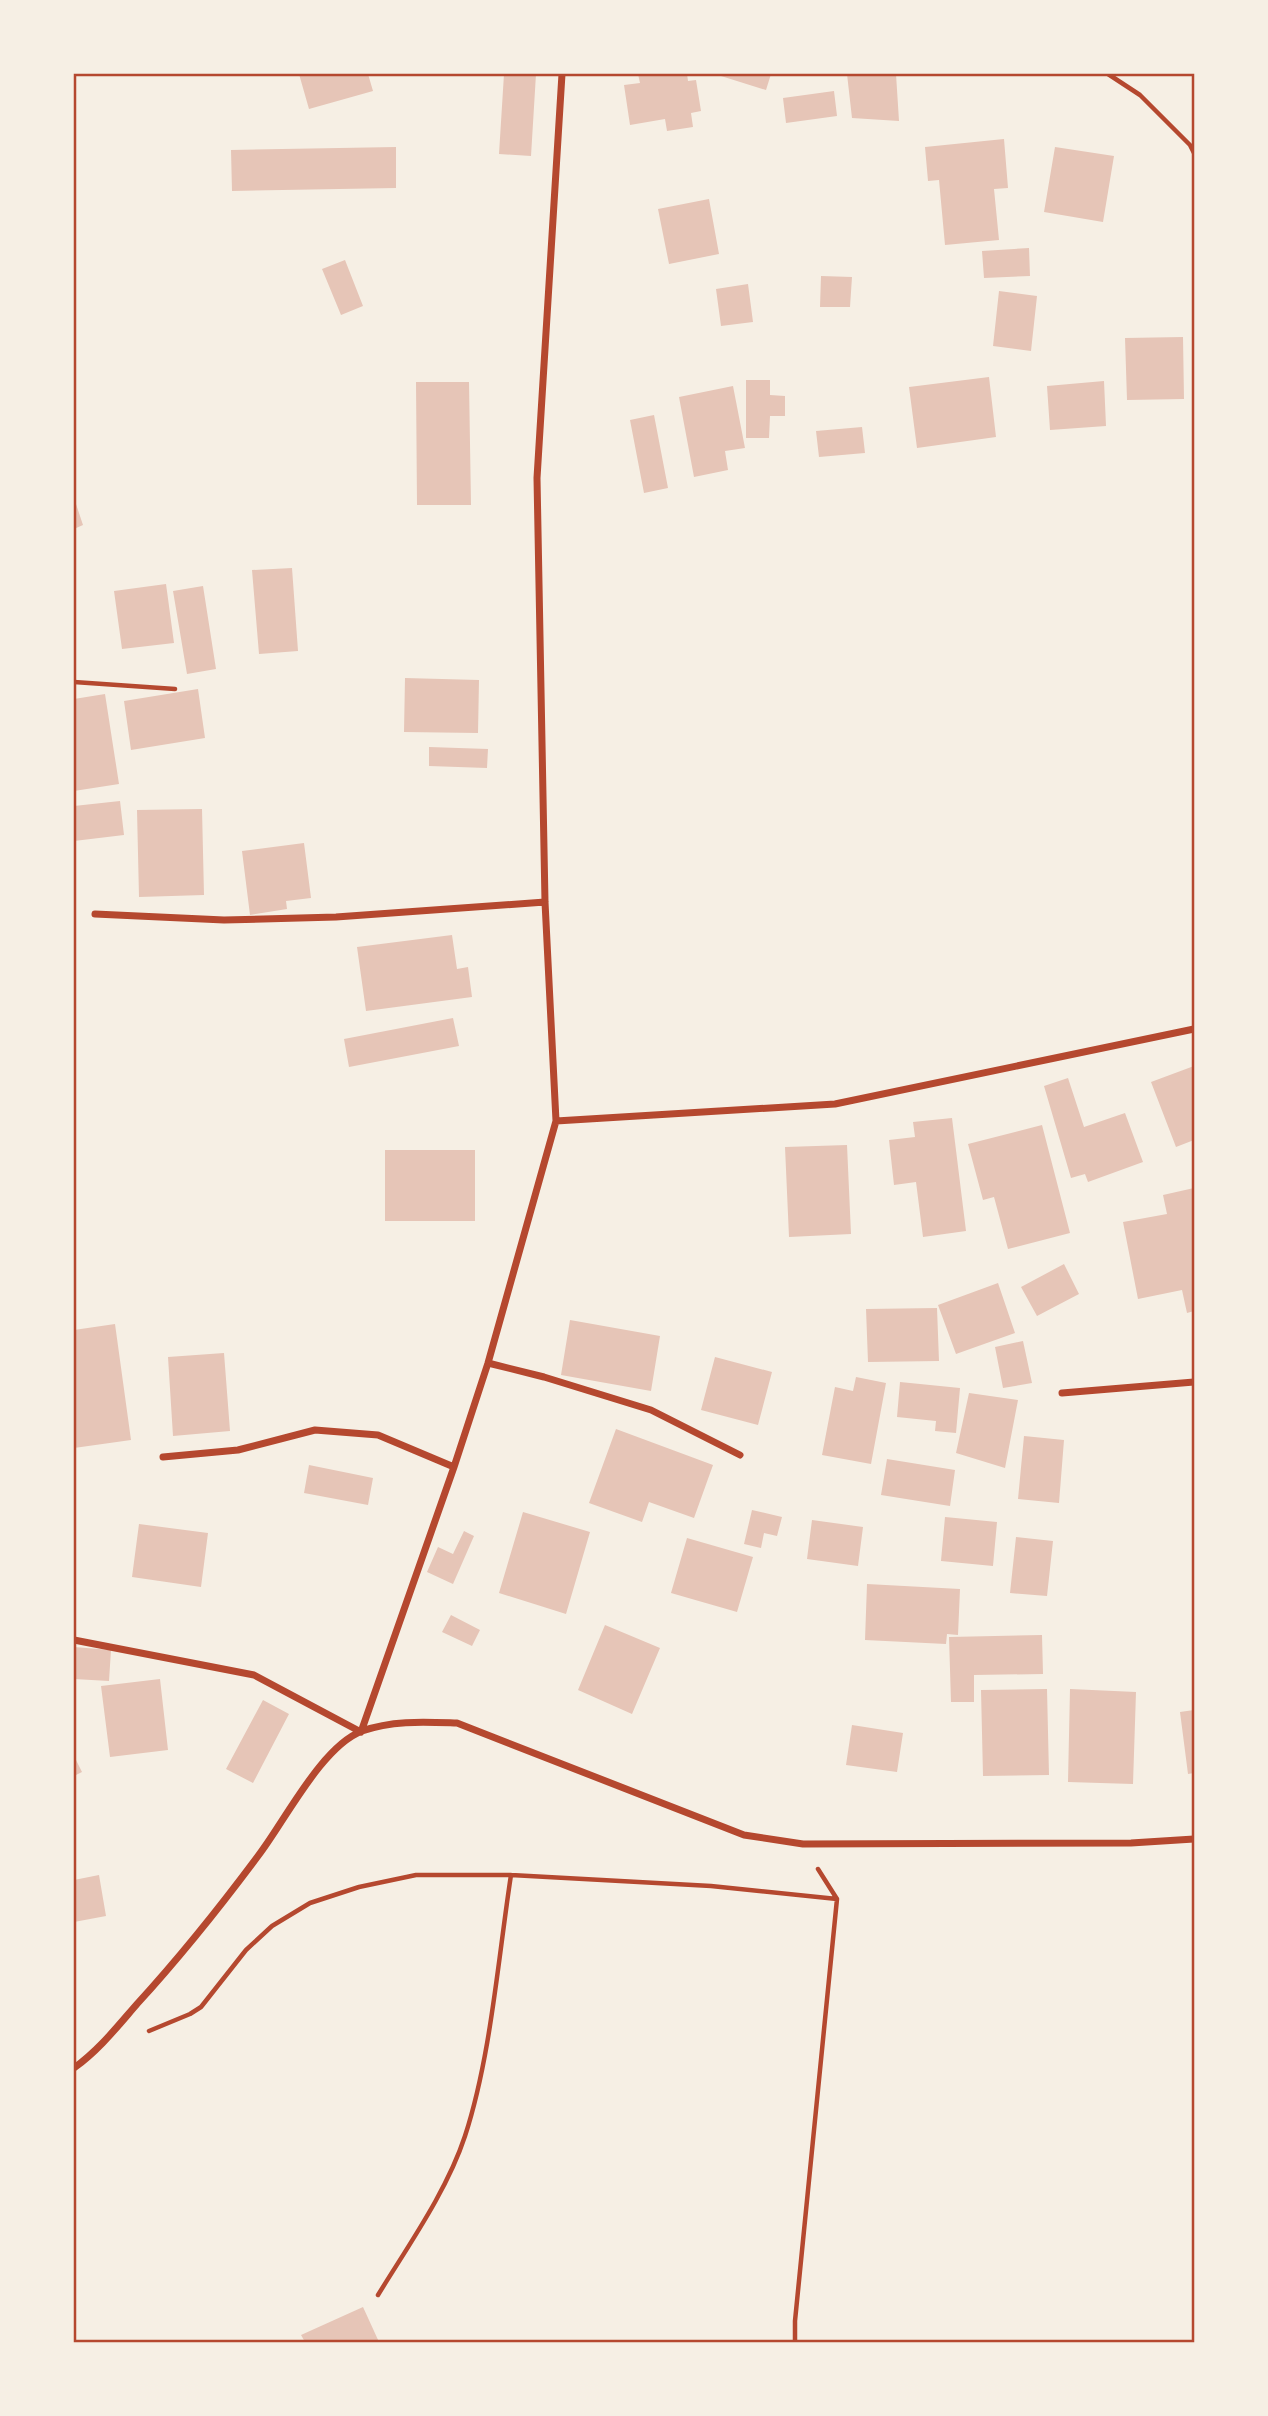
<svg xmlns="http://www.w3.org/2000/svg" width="1268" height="2416" font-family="'DM Sans',sans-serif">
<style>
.building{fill:#e6c5b7}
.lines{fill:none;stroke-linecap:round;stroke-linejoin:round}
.path{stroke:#b5482f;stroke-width:4.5}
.minor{stroke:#b5482f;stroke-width:7}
.neatline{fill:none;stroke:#b5482f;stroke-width:2.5}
</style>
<rect width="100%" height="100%" fill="#f6efe4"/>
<path class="building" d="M299,74H368L373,91L309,109Z
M504,74H536L531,156L499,154Z
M638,74H687L688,81L696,80L701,111L691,113L693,127L667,131L665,119L630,125L624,85L640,83Z
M722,74H771L766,90L721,76Z
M847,74H896L899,121L852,118Z
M834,91L837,116L786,123L783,98Z
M1004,139L1008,188L994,189L999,240L945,245L939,180L928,181L925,147Z
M396,147V188L232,191L231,150Z
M1055,147L1114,156L1103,222L1044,212Z
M709,199L719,254L669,264L658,209Z
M1029,248L1030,276L984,278L982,251Z
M345,260L363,306L341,315L322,269Z
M821,276L852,277L850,307H820Z
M748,284L753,322L721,326L716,289Z
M999,291L1037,296L1031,351L993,346Z
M1183,337L1184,399L1127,400L1125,338Z
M989,377L996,437L917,448L909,387Z
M746,380H770V395L785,396V416H770L769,438H746Z
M1104,381L1106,426L1050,430L1047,386Z
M416,382H469L471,505H417Z
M733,386L745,448L725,451L728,470L694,477L679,397Z
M654,415L668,488L644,493L630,420Z
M862,427L865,453L819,457L816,431Z
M74,498L83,525L74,529Z
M292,568L298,651L259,654L252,570Z
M166,584L174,643L122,649L114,591Z
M203,586L216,669L187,674L173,591Z
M405,678L479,680L478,733L404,732Z
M198,689L205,738L131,750L124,701Z
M105,694L119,784L74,791V699Z
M429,747L488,749L487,768L429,766Z
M120,801L124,835L74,841V806Z
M202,809L204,895L139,897L137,810Z
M304,843L311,898L286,901L287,909L250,915L242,851Z
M452,935L457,969L468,967L472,997L366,1011L357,947Z
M453,1018L459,1046L349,1067L344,1039Z
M1194,1066V1140L1176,1147L1151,1082Z
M1068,1078L1084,1127L1125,1113L1143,1162L1088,1182L1085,1174L1071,1178L1044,1086Z
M952,1118L966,1231L923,1237L916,1182L894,1185L889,1140L915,1137L913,1122Z
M1042,1125L1070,1233L1008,1249L994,1197L983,1200L968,1144Z
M847,1145L851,1234L789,1237L785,1147Z
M385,1150H475V1221H385Z
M1194,1188V1311L1187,1313L1182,1290L1138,1299L1123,1222L1167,1214L1163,1195Z
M1064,1264L1079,1294L1037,1316L1021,1287Z
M998,1283L1015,1333L956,1354L938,1305Z
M937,1308L939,1361L868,1362L866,1309Z
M570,1320L660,1336L651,1391L561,1375Z
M115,1324L131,1440L74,1448V1330Z
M1023,1341L1032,1383L1003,1388L995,1347Z
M224,1353L230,1431L173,1436L168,1357Z
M715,1357L772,1372L758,1425L701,1410Z
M856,1377L886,1383L871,1464L822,1455L835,1387L853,1391Z
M900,1382L960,1388L956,1433L935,1431L936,1421L897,1417Z
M969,1393L1018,1400L1005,1468L956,1453Z
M616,1429L713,1465L694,1518L649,1502L642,1522L589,1503Z
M1024,1436L1064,1440L1059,1503L1018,1499Z
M887,1459L955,1470L950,1506L881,1495Z
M309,1465L373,1478L368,1505L304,1493Z
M752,1510L782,1517L777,1536L764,1533L761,1548L744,1544Z
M523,1512L590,1532L566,1614L499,1593Z
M945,1517L997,1522L993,1566L941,1561Z
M812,1520L863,1527L858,1566L807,1559Z
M139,1524L208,1533L201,1587L132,1577Z
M464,1531L474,1536L453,1584L427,1572L438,1547L453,1554Z
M1016,1537L1053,1541L1047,1596L1010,1593Z
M687,1538L753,1557L737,1612L671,1593Z
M867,1584L960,1589L958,1635L947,1634L946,1644L865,1640Z
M451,1615L480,1630L472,1646L442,1632Z
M605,1625L660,1648L632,1714L578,1690Z
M1042,1635L1043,1674L974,1675V1702H951L949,1637Z
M74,1647L111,1650L109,1681L74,1679Z
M160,1679L168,1750L110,1757L101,1686Z
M1047,1689L1049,1775L983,1776L981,1690Z
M1070,1689L1136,1692L1133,1784L1068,1782Z
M263,1700L289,1714L253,1783L226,1769Z
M1194,1710V1773L1188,1774L1180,1712Z
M852,1725L903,1733L897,1772L846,1765Z
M74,1756L82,1772L74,1776Z
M99,1875L106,1916L74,1922V1880Z
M363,2307L379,2342H305L301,2335Z"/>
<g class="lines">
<path class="path" d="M1108,74L1140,95L1190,145L1194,153
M74,682L175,689
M149,2031L190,2014L201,2007L246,1950L272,1926L310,1903L359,1887L416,1875H511L711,1886L837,1899
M378,2295C408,2246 447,2191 465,2136C491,2056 498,1959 511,1875
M795,2342V2321L837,1899L818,1869"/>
<path class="minor" d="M95,914L224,920L336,917L545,902
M556,1121L835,1104L1194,1029
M488,1363L544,1377L651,1410L740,1455
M1062,1393L1194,1382
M163,1457L238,1450L315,1430L378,1435L454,1467
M74,1640L254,1675L361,1732L454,1467L488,1363L556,1121L545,902L537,478L562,74
M74,2068C99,2050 117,2027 137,2004C180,1957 220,1907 258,1856C285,1821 321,1747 362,1731C393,1720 425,1722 457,1723L744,1835L803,1844L1131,1843L1194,1839"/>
</g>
<rect width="1268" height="2416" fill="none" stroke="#f6efe4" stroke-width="150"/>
<rect x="75" y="75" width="1118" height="2266" class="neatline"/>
</svg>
